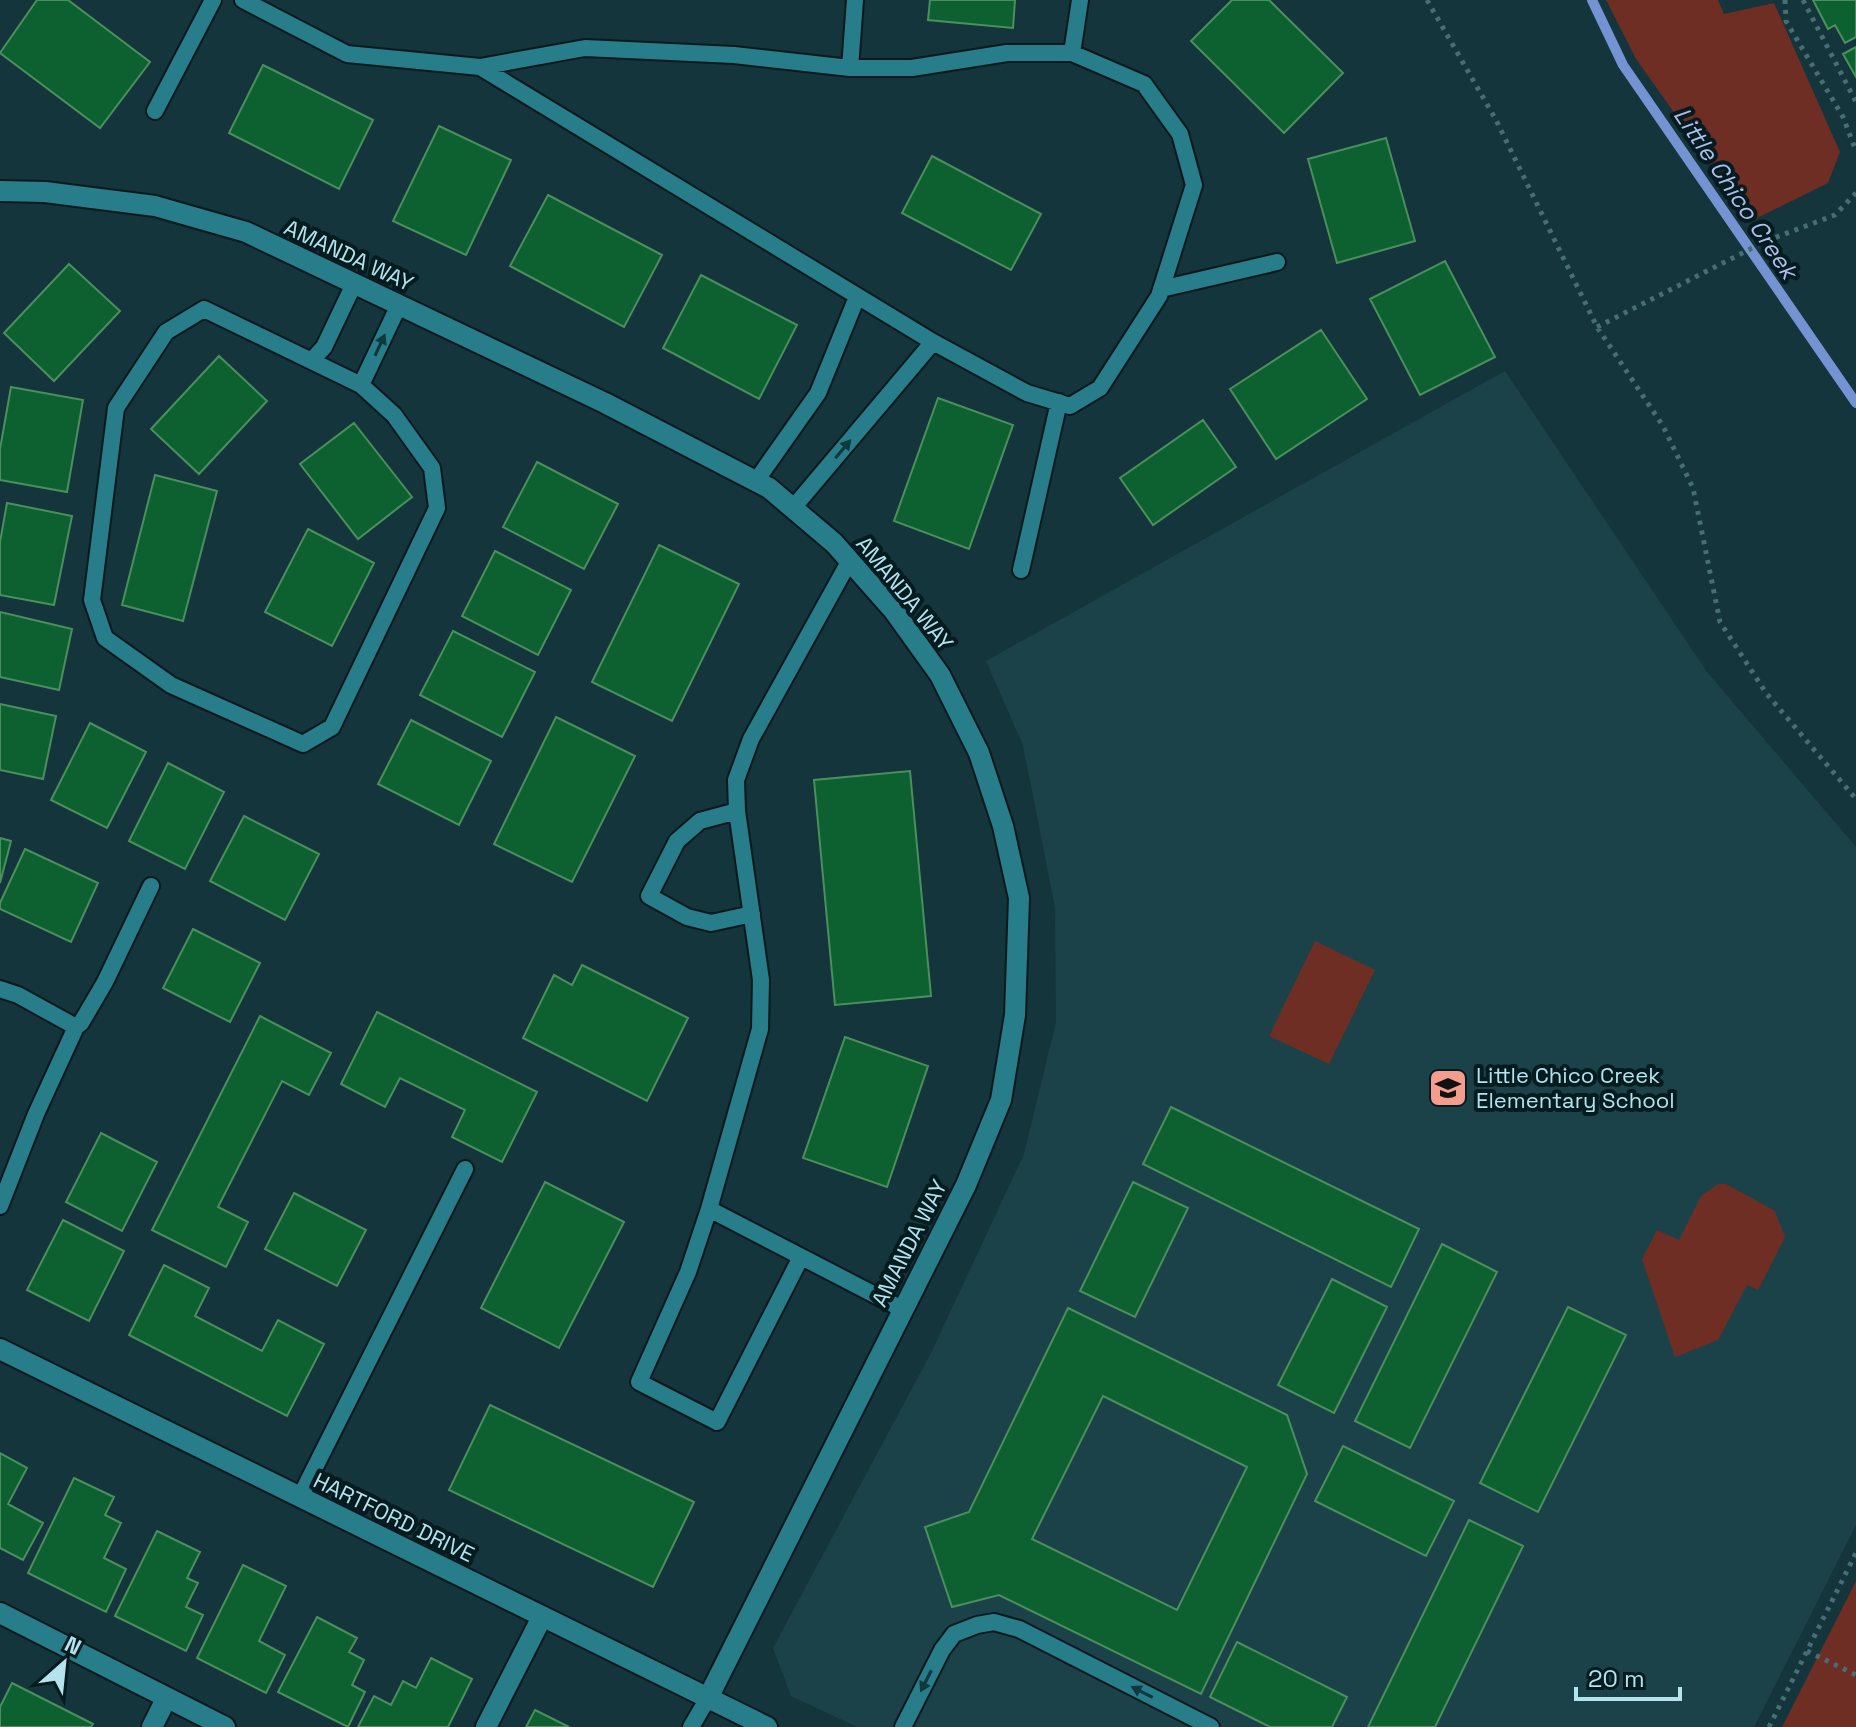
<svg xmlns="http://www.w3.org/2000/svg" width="1856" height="1727" font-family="'Space Grotesk',sans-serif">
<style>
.built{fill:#1c4249}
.green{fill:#6e2e24}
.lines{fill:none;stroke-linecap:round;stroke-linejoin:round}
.stream{stroke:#7592d2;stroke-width:10}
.building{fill:#0d602f;stroke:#4c8f5e;stroke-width:2;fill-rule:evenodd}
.service-casing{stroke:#0c1a1d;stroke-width:20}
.minor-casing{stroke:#0c1a1d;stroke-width:24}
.path{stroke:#476d75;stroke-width:5;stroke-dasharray:4 6;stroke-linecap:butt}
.service{stroke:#287d8b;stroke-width:16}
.minor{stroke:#287d8b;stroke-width:20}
.oneway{fill:#0f383f}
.labels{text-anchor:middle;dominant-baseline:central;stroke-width:8;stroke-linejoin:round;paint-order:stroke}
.street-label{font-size:22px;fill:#b4e3ed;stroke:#041b1f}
.poi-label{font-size:22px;fill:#b4e3ed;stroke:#041b1f;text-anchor:start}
.water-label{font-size:24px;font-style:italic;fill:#aebdea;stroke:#041b1f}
</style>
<rect width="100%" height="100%" fill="#13353b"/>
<path class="built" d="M1505,371L1707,672L1856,847V1525L1754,1727H857L791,1696L773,1648L931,1353L1024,1154L1056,1022L1055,908L1031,785L1022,743L986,661Z"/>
<path class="green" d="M1606,0H1718L1724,14L1774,3L1840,152L1828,183L1751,221L1636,59Z
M1315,941L1375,970L1329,1064L1269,1036Z
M1718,1184H1726L1775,1211L1785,1237L1758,1290L1747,1285L1718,1340L1675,1357L1642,1259L1657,1230L1679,1240L1701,1196Z
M1856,1581V1727H1782Z"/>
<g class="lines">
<path class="stream" d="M1592,0L1623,65L1856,403"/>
</g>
<path class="building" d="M37,0H68L150,62L100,128L0,53Z
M930,0H1015L1013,28L928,20Z
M1232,0H1269L1343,73L1284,133L1191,41Z
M1813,0H1856V37L1845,43L1835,25L1828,29Z
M1856,47V77L1843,54Z
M263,65L373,120L339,189L229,133Z
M439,126L511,160L466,255L393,221Z
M1386,138L1415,241L1337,263L1308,159Z
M932,156L1041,214L1011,270L902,213Z
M548,195L662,255L624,327L510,266Z
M1445,261L1495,357L1420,395L1370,299Z
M69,264L120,311L54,381L4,333Z
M701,275L797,325L759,399L663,348Z
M1321,330L1367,399L1276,459L1230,389Z
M219,356L267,401L199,474L151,429Z
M11,387L83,400L67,492L0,480V449Z
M938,398L1013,425L969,549L894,521Z
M1203,420L1236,467L1153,525L1120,478Z
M354,423L412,497L358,539L300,464Z
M537,462L618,504L584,569L503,527Z
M155,475L217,491L183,621L122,605Z
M7,503L72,516L54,605L0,595V542Z
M308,529L374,563L332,646L265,612Z
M659,545L739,584L672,721L592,682Z
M495,551L571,590L538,655L462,616Z
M0,612L72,629L59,690L0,677Z
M453,631L535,672L502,737L420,695Z
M0,704L56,716L43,779L0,770Z
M556,717L635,756L572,882L494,844Z
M411,720L491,761L459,825L378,784Z
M90,723L146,752L107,828L51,800Z
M168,763L224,792L185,869L129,841Z
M910,771L931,996L835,1005L814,780Z
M244,816L319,854L285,920L210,881Z
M0,838L11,841L0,883Z
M25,849L98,883L71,942L0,909V903Z
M193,929L260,963L230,1022L163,988Z
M582,965L688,1018L647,1101L523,1038L554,975L572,985Z
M377,1012L537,1092L502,1162L452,1137L465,1110L400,1078L385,1107L341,1084Z
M260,1016L331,1053L309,1095L282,1081L218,1207L248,1222L226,1267L152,1230Z
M845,1037L928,1066L887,1187L803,1158Z
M1171,1107L1419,1229L1391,1287L1143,1164Z
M101,1133L157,1162L122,1231L66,1202Z
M545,1182L624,1222L559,1348L481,1308Z
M1133,1182L1188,1208L1135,1317L1080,1291Z
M294,1193L366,1230L337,1286L265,1249Z
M63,1220L124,1251L89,1321L27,1290Z
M1442,1244L1497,1272L1410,1448L1355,1421Z
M164,1265L209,1288L195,1316L262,1351L278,1320L324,1344L287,1416L129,1335Z
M1332,1279L1387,1307L1334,1413L1278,1385Z
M1568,1307L1626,1335L1538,1512L1480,1483Z
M1068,1308L1287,1415L1307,1474L1201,1694L999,1595L952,1607L925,1527L969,1512ZM1103,1396L1247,1467L1177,1610L1032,1539Z
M490,1405L694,1502L653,1587L449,1490Z
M1343,1446L1454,1501L1426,1556L1315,1501Z
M0,1453L27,1468L8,1504L43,1523L23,1560L0,1548Z
M74,1478L114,1497L105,1515L121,1523L104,1558L126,1569L106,1612L28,1573Z
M1469,1520L1523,1546L1435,1727H1368Z
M157,1531L200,1552L187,1578L198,1583L186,1607L203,1615L186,1651L115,1616Z
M243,1565L286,1586L259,1641L285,1655L266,1693L197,1658Z
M317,1617L357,1638L349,1652L364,1660L352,1685L365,1692L348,1727L278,1692Z
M1237,1642L1347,1697L1332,1727H1270L1210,1697Z
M431,1658L472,1679L448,1727H358L374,1696L391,1705L403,1681L416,1688Z
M12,1683L93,1724L91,1727H0V1707Z
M535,1710L569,1727H526Z"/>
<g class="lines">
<defs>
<path id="service" d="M243,0L347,54L480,67L933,342L1027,393L1070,406L1100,388L1159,296L1194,185L1180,134L1144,84L1072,53H1007L912,68H850L734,55L585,48L480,67
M1072,53L1080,0
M850,68L855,0
M155,111L213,0
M1161,289L1277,262
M204,309L361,385L394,415L432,468L437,508L332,727L303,744L171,685L105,638L92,600L116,408L166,332Z
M313,359L324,347L354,284
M361,385L399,305
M756,481L818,393L857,297
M793,508L933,342
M1021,570L1059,402
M737,811L700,821L677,841L649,896L687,917L711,923L752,914
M0,989L18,995L76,1027L36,1114L0,1206
M76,1027L81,1023L105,982L151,886
M709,1209L902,1309
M801,1257L717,1422L639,1382L688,1272L709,1209L760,1029L761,980L737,811L736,780L751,739L850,560
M300,1497L465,1169
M691,1727L708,1698
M903,1727L942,1650L954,1634L977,1625L994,1622L1019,1629L1211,1727"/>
<path id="minor" d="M0,191L45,192L155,206L246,232L605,403L769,488L834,543L894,611L940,675L979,753L1003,826L1019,898L1015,1015L1001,1100L966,1185L708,1698
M0,1349L767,1727
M0,1613L225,1727
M152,1727L166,1699
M486,1727L542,1617"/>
</defs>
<use href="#service" class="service-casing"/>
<use href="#minor" class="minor-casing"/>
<path class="path" d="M1427,0L1496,120L1597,327L1663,426L1693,488L1720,622L1766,693L1856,799
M1785,0L1786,21L1843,117L1856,151
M1803,0L1856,102
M1597,327L1766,241L1835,215L1856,193V189
M1807,1651L1856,1675
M1769,1727L1856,1553"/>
<use href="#service" class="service"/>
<use href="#minor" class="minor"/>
</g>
<defs><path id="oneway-solid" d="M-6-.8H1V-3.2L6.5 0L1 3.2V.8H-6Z" transform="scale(2)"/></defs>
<g class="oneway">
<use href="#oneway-solid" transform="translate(380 345) rotate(-65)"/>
<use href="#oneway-solid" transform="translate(843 449) rotate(-50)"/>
<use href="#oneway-solid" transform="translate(926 1681) rotate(117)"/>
<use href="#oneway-solid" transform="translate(1142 1692) rotate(-153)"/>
</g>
<defs>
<symbol id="school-square" viewBox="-11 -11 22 22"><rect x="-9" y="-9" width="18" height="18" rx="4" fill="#f49d8d" stroke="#041b1f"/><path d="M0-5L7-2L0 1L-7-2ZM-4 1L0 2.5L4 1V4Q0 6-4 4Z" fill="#111"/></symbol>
</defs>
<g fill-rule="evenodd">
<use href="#school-square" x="1426" y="1066" width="44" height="44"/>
</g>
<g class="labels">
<g class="street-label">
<text transform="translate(349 255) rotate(25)">AMANDA WAY</text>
<text transform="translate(905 593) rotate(51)">AMANDA WAY</text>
<text transform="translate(909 1243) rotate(-63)">AMANDA WAY</text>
<text transform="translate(394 1517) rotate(26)">HARTFORD DRIVE</text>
</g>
<g class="poi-label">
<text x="1476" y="1075">Little Chico Creek<tspan x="1476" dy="25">Elementary School</tspan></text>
</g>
<g class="water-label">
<text transform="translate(1736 193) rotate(56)">Little Chico Creek</text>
</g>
</g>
<g transform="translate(64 1663) rotate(27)" stroke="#041b1f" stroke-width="6" paint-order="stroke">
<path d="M0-6L14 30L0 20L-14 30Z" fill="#b4e3ed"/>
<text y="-12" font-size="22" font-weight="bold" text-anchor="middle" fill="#b4e3ed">N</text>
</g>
<path d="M1576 1687v12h104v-12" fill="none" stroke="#b4e3ed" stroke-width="4"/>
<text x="1588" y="1687" font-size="24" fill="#b4e3ed" stroke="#041b1f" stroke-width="6" paint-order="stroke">20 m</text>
</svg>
